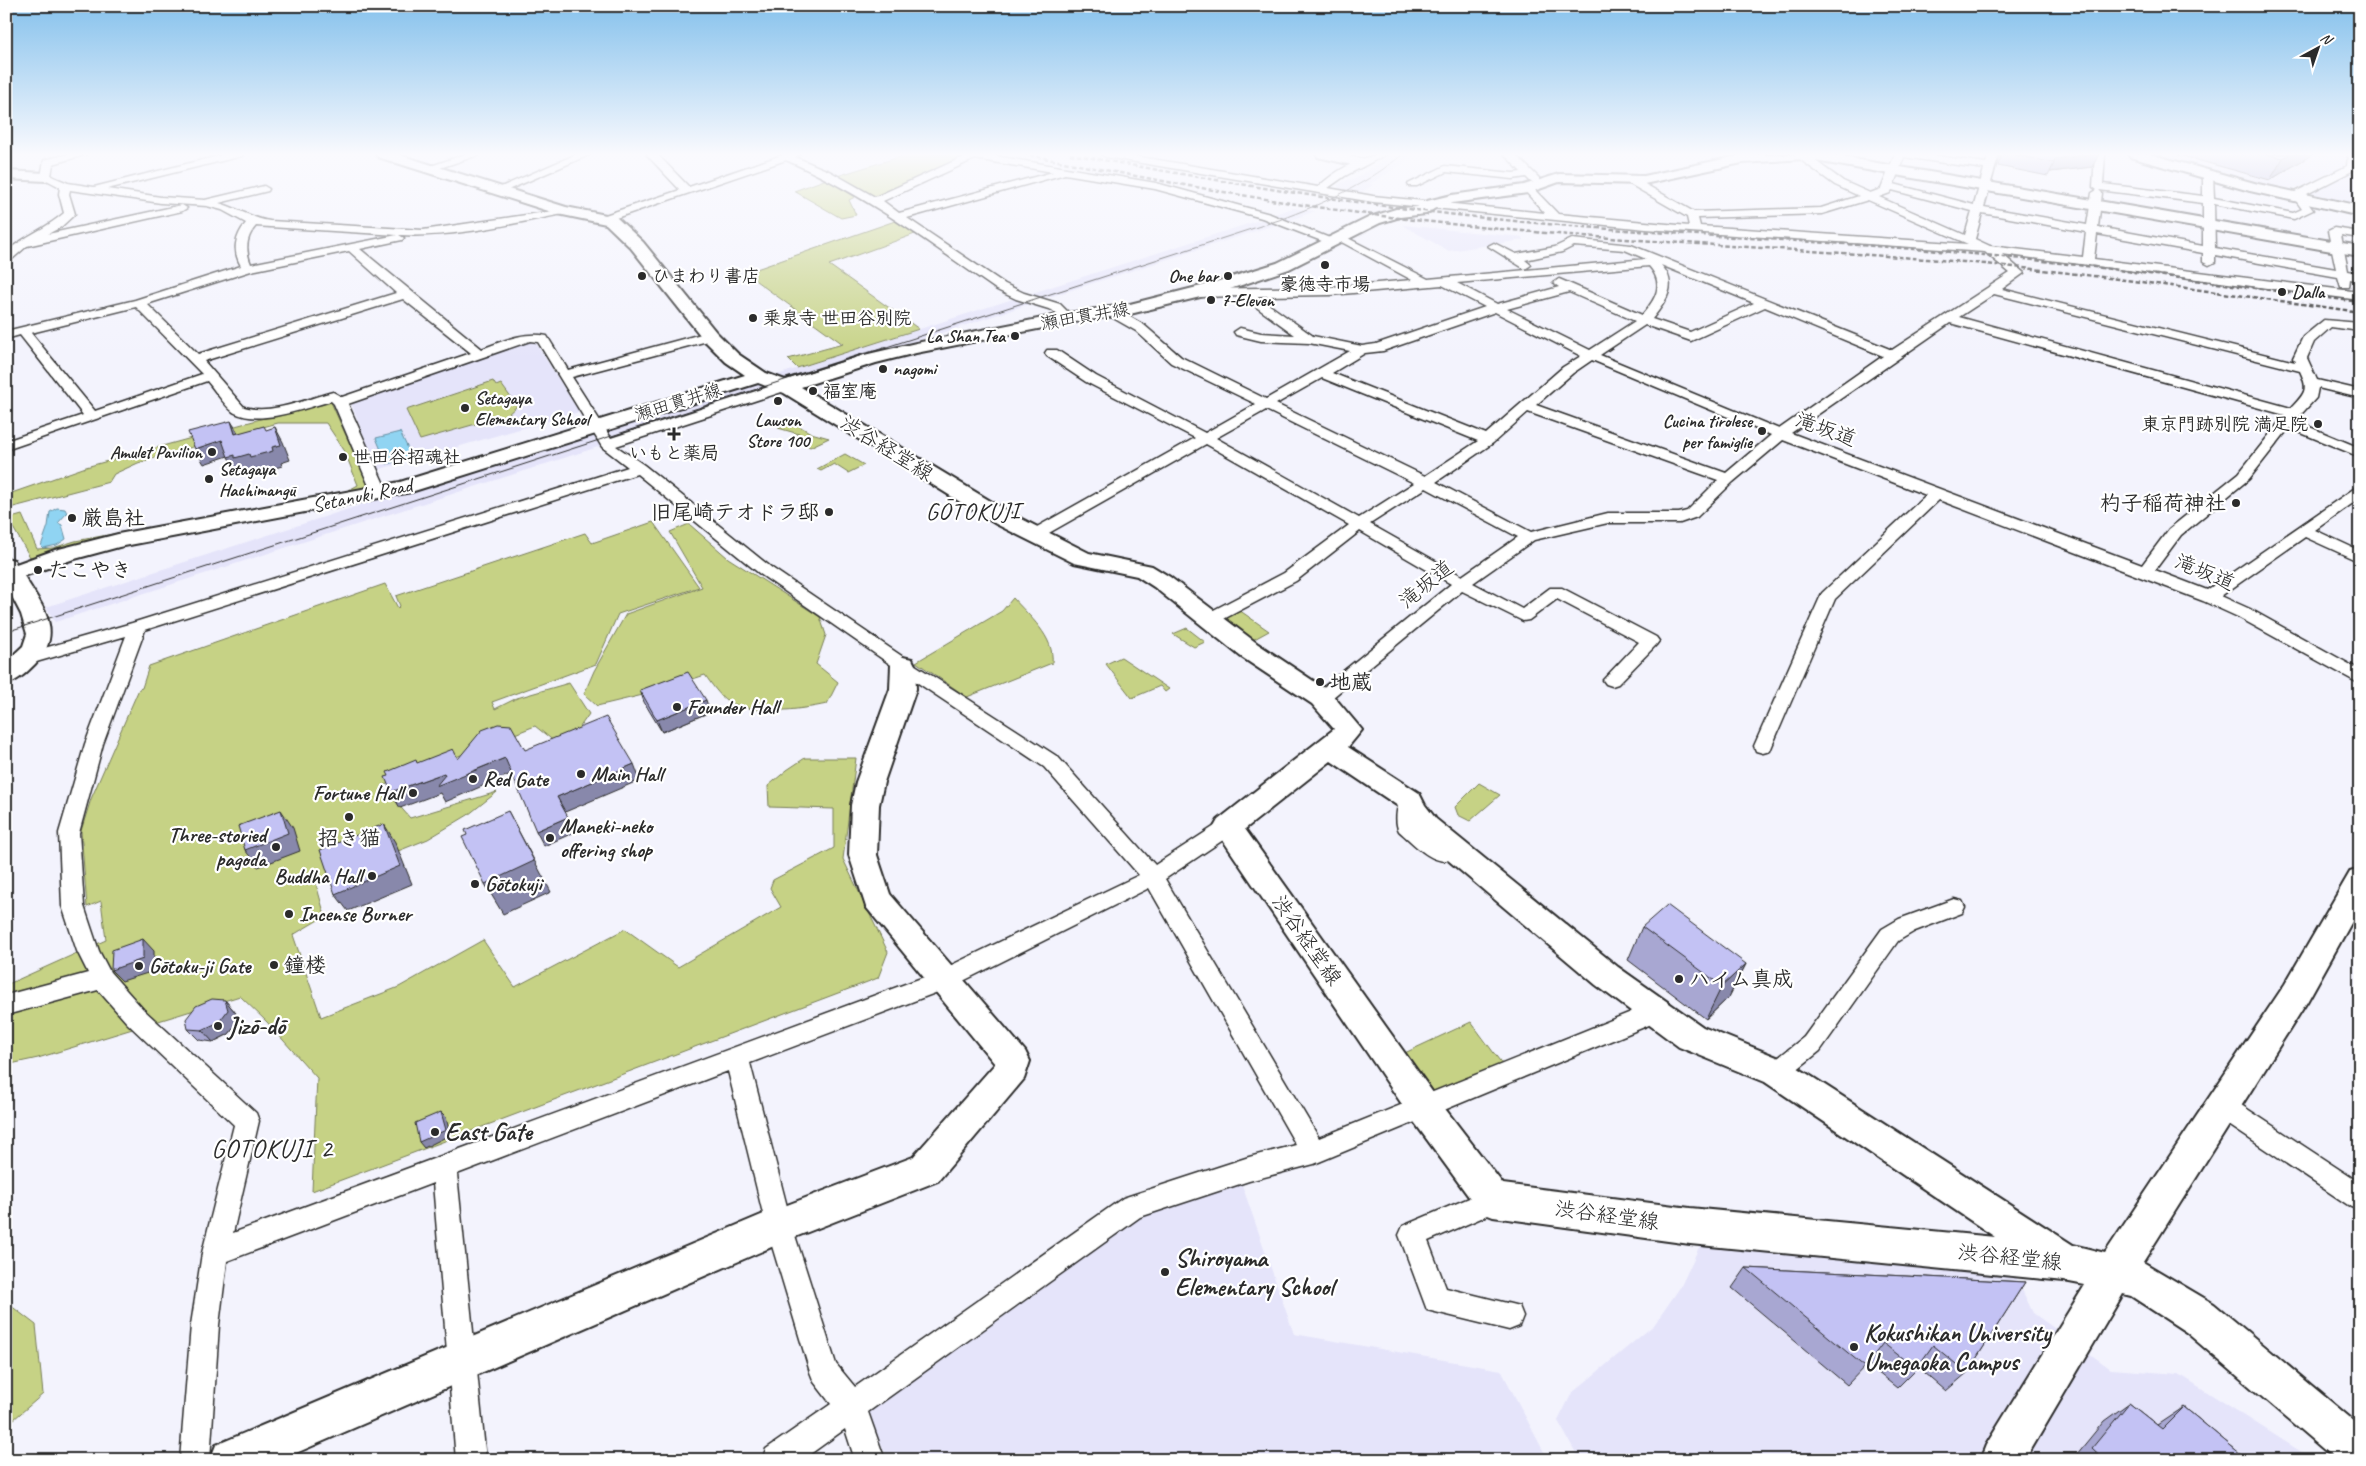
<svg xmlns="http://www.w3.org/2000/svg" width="2366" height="1466" font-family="Caveat,'Klee One',sans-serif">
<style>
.built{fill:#e5e4fa}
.green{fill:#c6d285;stroke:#787e58}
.water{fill:#90d4f2;stroke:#6890a2}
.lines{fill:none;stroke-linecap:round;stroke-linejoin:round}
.street-casing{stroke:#2b2b2b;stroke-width:3}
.secondary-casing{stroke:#2b2b2b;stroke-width:4}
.street{fill:#fff;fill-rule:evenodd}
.secondary{fill:#fff;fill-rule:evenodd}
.tram{stroke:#2b2b2b;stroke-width:1}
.rail{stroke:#2b2b2b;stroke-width:2.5;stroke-dasharray:4.5 2.5;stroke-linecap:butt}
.wall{fill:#a8a7d2;stroke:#2b2b2b}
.shaded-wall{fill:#8888ab;stroke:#2b2b2b}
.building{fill:#c3c2f4;stroke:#2b2b2b}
.poi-dot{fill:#2b2b2b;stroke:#fff;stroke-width:2}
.labels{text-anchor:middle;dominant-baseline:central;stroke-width:4.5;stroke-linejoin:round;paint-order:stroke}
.far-poi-label{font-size:18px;font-weight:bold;fill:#2b2b2b;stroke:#fff;text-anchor:start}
.far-street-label{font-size:18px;fill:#2b2b2b;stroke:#fff}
.street-label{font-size:21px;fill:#2b2b2b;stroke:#fff}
.poi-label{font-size:21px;font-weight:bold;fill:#2b2b2b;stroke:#fff;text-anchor:start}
.quarter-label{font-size:24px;letter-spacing:1px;fill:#2b2b2b;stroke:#fff}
.near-poi-label{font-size:25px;font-weight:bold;fill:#2b2b2b;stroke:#fff;text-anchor:start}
.near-neighbourhood-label{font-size:26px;letter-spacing:1px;fill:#2b2b2b;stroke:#fff}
</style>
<rect width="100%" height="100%" fill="#f3f3fd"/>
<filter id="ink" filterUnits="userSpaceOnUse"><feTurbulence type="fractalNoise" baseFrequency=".02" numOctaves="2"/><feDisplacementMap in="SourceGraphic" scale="10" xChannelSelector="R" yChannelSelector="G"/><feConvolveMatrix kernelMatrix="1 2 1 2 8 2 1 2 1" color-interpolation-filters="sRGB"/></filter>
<g filter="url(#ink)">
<path class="built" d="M1392,154H1412L1402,164L1370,184L1373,185L1360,193L1341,190L1337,185L1349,179L1353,180Z
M2147,154H2345V165L2290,192L2247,183Z
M2360,160V207L2305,196L2359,168Z
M1293,208L1315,211L1286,222L1269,216Z
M1266,218L1281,223L1040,300L1023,296Z
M1402,225L1522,237L1523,240L1449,251Z
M1019,297L1035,302L803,379L790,381L771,377Z
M527,340L535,342L579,412L377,470L351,403L358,398Z
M758,383L774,388L612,439L606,433L607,428Z
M593,434L597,436L601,446L55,622L46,607L395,494Z
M1241,1182L1294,1334L1501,1370L1548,1460H888L864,1405L1150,1209Z
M1702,1241L2014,1273L2033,1313L2111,1369L2179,1374L2314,1460H1580L1558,1421L1572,1393L1654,1325L1681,1286Z"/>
<path class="green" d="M909,154H972L881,197L874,198L837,176Z
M827,179L855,197L849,200L856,215L841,218L794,191Z
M895,221L915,234L829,265L919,329L797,368L788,359L843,344L745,273Z
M493,381L496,386L501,384L517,406L507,415L420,440L406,410Z
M330,400L371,491L30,557L8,519L22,515L37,549L53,548L75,541L347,491L358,485L344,450L326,423H278L248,431L138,463L114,474L109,482L6,509V495L86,467Z
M794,423L811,433L829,438L810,447L794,438L799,434L778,428Z
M845,454L864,465L848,473L834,464L821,471L817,469Z
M653,522L699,587L618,614L596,664L492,702L495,709L517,698L569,683L589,714L577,731L555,742L535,726L382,786L410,818L497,792L468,815L428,839L316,884L325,916L293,935L321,1017L399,987L483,940L515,987L625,929L678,967L781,907L770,888L773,880L834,848V809L769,807L768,786L787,770L805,758H856L843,859L888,952L878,978L312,1191L317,1078L267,1022L240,996L38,1058L6,1065V985L106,940L101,901L87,907L81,831L91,799L139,689L142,688L149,666L385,584L398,608L400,606L396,596L585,533L592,543Z
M689,524L728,558L820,617L826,635L816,664L838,682L827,704C799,710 754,716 728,701C719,696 711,683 705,675L647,694L597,706L584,694L594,671L626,614L702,587L670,532Z
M1013,598C1029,616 1055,637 1052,663L967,697L916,662L1002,611Z
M1239,610L1269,631L1249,642L1223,618Z
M1187,628L1205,642L1194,647L1173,634Z
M1121,657L1169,689L1165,692L1160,686L1132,698L1106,664Z
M1479,783L1500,795L1470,821L1458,815L1455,807Z
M1471,1022L1505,1068L1425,1101L1394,1058Z
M6,1302L36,1325L43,1394L6,1426Z"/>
<path class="water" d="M400,432L412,457L387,464L376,438Z
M57,508L65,509L67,513L58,523L62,525L66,539L57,545L43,548L41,546L48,526L50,512Z"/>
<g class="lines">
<defs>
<path id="street" d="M69,154H87L53,164L51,176L68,183L94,187L226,154H243L242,156L107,189L161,197L205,200L264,186L269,189L268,191L219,203C237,208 251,218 270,221L423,230L567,209V213L563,214C509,224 454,238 399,235L404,238L402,240L360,249L482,349C503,341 524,331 547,336L568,370L705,333H715L716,336L715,339L572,377L611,438L781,383H791L793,386L791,389L616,446L644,465L772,568L909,661L1058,757L1155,865L1221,822L1228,819L1235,822L1238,827L1235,832L1165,879L1319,1138L1641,1008L1649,1011L1653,1018L1649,1025L1314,1164L1249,1181L1140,1217L868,1412L885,1460H855L845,1429L802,1460H762L766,1449L831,1404L814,1382L810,1372L766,1226L728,1071L457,1174L486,1460H456L433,1183L227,1261L219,1325L210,1460H180L191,1325L202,1253L234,1125L127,1023L98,990L6,1015V995L88,973L77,951L62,906L59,833L85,744L126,636L19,667L13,665L10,661L13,657L132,623L628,467L602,447L538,342L530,341L348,404L388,493L380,498L372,493L334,404L331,401C305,408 260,426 235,413C227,409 214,389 207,381L6,450V441L83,415L20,335L6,339V331L135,300L241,266C232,250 235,237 246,223L222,210L207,206L161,203L70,190L69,194L75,214L61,227L48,234L182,205L187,208L182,211L27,246L10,261L6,262V252C24,236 46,229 64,213L59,194L60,187L41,177L44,160ZM256,226L270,227L397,235L251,264C245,250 246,237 256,226ZM349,251L396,293L198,354L147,304L251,271ZM403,299L471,353L342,397L333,392C306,399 272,415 244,407L204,361ZM136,307L202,374L95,411L31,333ZM637,474L760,574L897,669L1044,767L1139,875L935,973L233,1233L259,1121L256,1113L143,1009L110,972L99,951L84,906L79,833L103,744L145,630ZM1149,888L1296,1145L1249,1157L1123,1198L855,1387L836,1364L792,1226L750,1063L951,987Z
M466,154H481L431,171H423L422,169Z
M577,154H591L503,192H495L494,190Z
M646,154H657L689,187L785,154H800L795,157L831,172L875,197L970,154H983L1156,183L1270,214L1337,241L1335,243H1327L1262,218L1155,189L1065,174L907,218L1005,284L1024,293L1060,304L1074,318L1068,322L1064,321L1052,310L1016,299L997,290C928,242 863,193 786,160L610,220H602V216L680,190ZM975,159L1053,172L899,213L883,201Z
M1101,154H1123L1318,187C1335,171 1363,154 1387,154L1345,176L1328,188L1373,196L1545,213L1523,189L1528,186L1532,187L1558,214L1689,226L1687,217L1628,183V179H1636L1694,212L1821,208L1859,196L1835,185L1797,157V154H1806L1843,181L1870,193L1881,189L1895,154H1924L1986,163L1989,154H1999L1984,207L2087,225L2092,193L2097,190L2093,187L2095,154H2105L2103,184L2203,196V176L2208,173L2213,176L2214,198L2293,213L2302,209L2292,195L2293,193L2347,166L2348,154H2358L2356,169L2303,196L2313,210L2294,219L2214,204L2215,248L2336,269L2328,231L2334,228L2360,232V238L2341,235L2348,271L2360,273V281L2350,279L2349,287H2341L2338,277L2215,255V262L2209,265L2203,262V253L2097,234L2094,259L2360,292V300L2002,254L2024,273L2002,289L2295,362L2293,358L2303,337L2324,320L2360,323V331L2331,327L2314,342L2307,358L2317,380L2360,390V398L2318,388L2316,398L2295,421L2360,448V457L2289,428L2249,479L2181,535L2155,570L2207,590L2355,488L2360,487V498L2315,530L2360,551V562L2305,537L2221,596L2250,609L2360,670V684L2238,617L2203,601L1939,500L1835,599L1772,746L1770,751L1763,753L1756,751L1754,746L1822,593L1926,495L1783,440L1733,482L1697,517L1680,523H1608L1534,540L1473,583L1522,609L1550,588H1562L1656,637L1659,641L1656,645L1618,684L1612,686L1606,684L1603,680L1639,642L1557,599L1529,620L1523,621L1462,591L1327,702L1321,704L1315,702L1312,698L1315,694L1451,584L1360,531L1296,581L1216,623H1204L1201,619L1204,615L1284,573L1349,525L1206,444L1040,538H1028L1026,535L1028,532L1195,438L1086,382L1047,356L1045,353L1047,350H1057L1096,376L1205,433L1256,404L1171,363L1136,331L1108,315L1106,312L1108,309H1116L1144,325L1181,357L1266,399L1350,351L1309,343L1261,341L1236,335L1234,332L1240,328L1261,333L1295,335L1241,296L1198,297L1192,293L1198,289L1331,287L1412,280L1336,239V235L1340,234L1428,279L1646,259L1625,250L1574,246L1562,252L1525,260L1531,265L1525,269L1488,246L1494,243L1516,254L1555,247L1572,239L1631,245L1892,350L2010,273L1985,252L1646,229L1373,202L1106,157ZM1904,157L1984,169L1974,205L1894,184ZM1892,190L1972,211L1965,235L1879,197L1890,193ZM2099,190L2203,203V246L2098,227L2102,193ZM1868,200L1968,244L1700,226L1698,218L1822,214ZM1982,213L2086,232L2083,257L1990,246L1975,239ZM1661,265L1754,303L1690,332L1652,319C1666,302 1679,284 1661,265ZM1649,266C1665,284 1656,299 1642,315L1559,279L1553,283L1559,287L1497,304L1457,283ZM1442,285L1485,307L1376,344L1362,346L1313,336L1257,296L1331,295ZM1569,292L1635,321L1590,350L1507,309ZM1994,294L2300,371C2309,390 2305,393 2291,408L1959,317ZM1765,307L1883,356L1779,429L1600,355L1645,325L1691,341ZM1495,312L1581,356L1563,367L1486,434L1332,373L1365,353L1383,351ZM1950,323L2285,415L2239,473L2169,529L2142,565L1791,433ZM1592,360L1771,435L1726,473L1536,405L1573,373ZM1322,378L1478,441L1425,476L1276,404ZM1266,410L1414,483L1359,518L1216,438ZM1528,412L1718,480L1687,511L1679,513H1608L1531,532L1436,482L1493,443ZM1426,488L1518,537L1462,576L1370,524Z
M1504,154H1515L1539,178V182H1531L1526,177L1513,179L1446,172L1417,186H1409L1408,184L1445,166L1513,173L1521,172Z
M1409,793L1416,795L1419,800L1416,823L1449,848L1452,854L1449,860C1432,865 1412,842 1399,831C1394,822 1397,804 1402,795Z
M1954,899L1962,901L1965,907L1962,913L1915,931L1898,941L1820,1051L1785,1079L1777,1083L1769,1079L1765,1072L1769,1065L1804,1037L1882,929L1899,919Z
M2223,1096L2232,1099L2360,1183V1210L2351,1207L2214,1115L2211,1107L2214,1099Z
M1493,1188L1502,1191L1506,1200L1502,1209L1428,1241L1446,1288L1519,1306L1523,1316L1519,1326L1509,1330L1427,1310L1399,1235L1403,1226Z"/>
<path id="secondary" d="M376,154H397L566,207L616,217L643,242L716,332L738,354L766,373L785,380L864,355L916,343L1068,313L1130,304L1209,284L1277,263L1370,217L1399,208L1417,207L1427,201L1452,195L1524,185L1559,174L1644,176L1742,155L1825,154L2360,246V256L1804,159L1742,163L1644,184L1559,182L1528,193L1452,203L1437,207L1426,214L1400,217L1380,223L1289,269L1221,292L1130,314L1068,323L916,353L876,363L801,387L1012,514L1089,553L1152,566L1170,577L1258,644L1330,692L1362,730L1348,747L1419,793L1425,805L1436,819L1618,967L1703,1027L1789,1062L2073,1245L2105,1253L2285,984L2350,872L2360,869V907L2307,1002L2143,1262L2214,1304L2360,1426V1460H2336L2186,1332L2131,1296L2123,1294L2025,1460H1980L1986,1445L2085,1285L2064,1281L1690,1244L1493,1217L1480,1212L1412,1119L1214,827L1218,820L1334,729L1312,704L1240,656L1154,587L1137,576L1074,563L996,524L784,393L758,383L411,492L119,547L71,560L24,576C43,607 65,633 35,664C26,673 18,681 6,684V662L23,646L27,634L21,614L6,585V558L14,560L16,564L55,550L118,534L400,482L745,375L726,362L704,340L631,248L606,224L558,214L378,157ZM1331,761L1398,806L1416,833L1596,985L1679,1047L1765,1082L1995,1237L1690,1208L1503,1184L1436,1097L1245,829Z
M1316,154H1341L1366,160L1368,163L1361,167L1318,157Z
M2128,154H2150L2258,184L2360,206V216L2250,191L2130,157Z
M6,171L46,173L53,177L46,181L6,179Z
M903,657L912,659L915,665L916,689L884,782L879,805L877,855L890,894L1025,1051L1030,1061L1024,1079L938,1181L790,1239L280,1460H210L216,1445L766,1213L913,1157L995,1064L866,907L849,855L851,805L856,782L890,689L891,665L894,659Z"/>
</defs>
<use href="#street" class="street-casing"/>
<use href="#secondary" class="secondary-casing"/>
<use href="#street" class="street"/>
<use href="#secondary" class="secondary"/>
<path class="tram" d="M6,632L1279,220C1324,203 1366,185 1403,154"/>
<path class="rail" d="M1023,154C1145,178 1267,202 1390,217C1580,241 1773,246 1964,262C2096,274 2228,294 2360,312
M1070,154C1218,181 1366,207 1515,221C1671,236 1828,240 1984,255C2110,267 2235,286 2360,302"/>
</g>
<path class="wall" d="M2002,154H2099L2092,167L2050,172L2048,176L1998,166Z
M2175,154H2313L2270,180Z
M640,690L710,712L662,732L644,702Z
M1642,927L1746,964L1729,997L1706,1019L1628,960Z
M225,1000L235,1012L239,1021L229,1034L213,1042L199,1040L188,1029Z
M1746,1268L2025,1282L1967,1373L1946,1391L1918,1367L1897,1388L1867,1364L1847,1385L1732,1288Z
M2129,1403L2157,1425L2184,1407L2248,1460H2072L2104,1421Z"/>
<path class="shaded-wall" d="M2099,154L2092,167L2050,172L2054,163L2055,159Z
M2290,154H2313L2270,180L2283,158Z
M231,421L240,436L235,434Z
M275,427L283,442L290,460L281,463L282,466L259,473L257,470L244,473L243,471L237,472L228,457Z
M222,440L231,455L204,464L195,449Z
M706,700L710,712L662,732L657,720Z
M505,758L513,773L445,802L440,793L400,808L391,792L444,773L466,774Z
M634,764L640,780L565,812L557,797Z
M281,810L293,828L300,851L258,867L245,850Z
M508,811L551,892L503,914L485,884Z
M568,817L575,832L544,846L536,831Z
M384,824L395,842L412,884L348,911L335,894Z
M143,939L154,951V971L122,981L111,970Z
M1746,964L1729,997L1706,1019L1722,986Z
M225,1000L235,1012L239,1021L229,1034L213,1042L202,1030Z
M441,1112L446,1117L450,1135L424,1148L419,1142Z"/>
<path class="building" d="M2012,154H2096L2055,159L2054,163Z
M2266,154H2290L2283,158Z
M231,421L235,434L264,426L266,430L275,427L281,445L272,447L273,451L250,457L249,454L235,458V455L228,457L222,440L195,449L188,432Z
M688,672L706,700L657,720L640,690Z
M606,717L634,764L557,797L568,817L536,831L505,758L436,786L445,775L444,773L391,792L385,777L389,776L387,772L416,760L417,763L453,749L458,759L482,730L498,724L511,725L525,750Z
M281,810L288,833L245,850L238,826Z
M508,811L534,861L485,884L462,837L467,835L465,830Z
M384,824L400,866L335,894L320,850Z
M1667,905L1746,964L1722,986L1642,927Z
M143,939V959L111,970L112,950Z
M212,999L225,1000L228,1010L219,1022L202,1030L188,1029L186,1019L196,1006Z
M441,1112L446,1130L419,1142L415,1123Z
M1746,1268L2025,1282L1967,1373L1933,1345L1916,1369L1883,1343L1865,1367Z
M2129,1403L2162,1429L2184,1407L2248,1460H2105L2092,1448Z"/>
</g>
<linearGradient id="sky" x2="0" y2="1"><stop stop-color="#85c1ec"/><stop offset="0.43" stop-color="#fafafe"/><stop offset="1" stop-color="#fafafe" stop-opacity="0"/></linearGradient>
<rect width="2366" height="359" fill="url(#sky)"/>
<g class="poi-dot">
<circle cx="1325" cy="265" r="5"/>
<circle cx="642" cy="276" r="5"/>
<circle cx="1228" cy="276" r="5"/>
<circle cx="2282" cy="292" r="5"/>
<circle cx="1211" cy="300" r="5"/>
<circle cx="753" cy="318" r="5"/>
<circle cx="1015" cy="336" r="5"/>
<circle cx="883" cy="369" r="5"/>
<circle cx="813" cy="391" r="5"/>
<circle cx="778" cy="401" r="5"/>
<circle cx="465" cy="408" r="5"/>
<circle cx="2318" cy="424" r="5"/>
<circle cx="1762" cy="431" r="5"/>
<path d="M671.5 426.5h5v5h5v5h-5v5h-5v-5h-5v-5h5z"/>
<circle cx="212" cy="452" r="5"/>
<circle cx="343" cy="457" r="5"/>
<circle cx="209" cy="479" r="5"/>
<circle cx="2236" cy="503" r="5"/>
<circle cx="829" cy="512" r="5"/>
<circle cx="72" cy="518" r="5"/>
<circle cx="38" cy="570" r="5"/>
<circle cx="1320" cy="682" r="5"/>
<circle cx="677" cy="707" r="5"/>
<circle cx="581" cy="774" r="5"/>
<circle cx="473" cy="779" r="5"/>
<circle cx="413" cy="793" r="5"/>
<circle cx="349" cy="817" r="5"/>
<circle cx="550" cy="838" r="5"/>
<circle cx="276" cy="847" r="5"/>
<circle cx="372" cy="876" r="5"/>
<circle cx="475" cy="884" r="5"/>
<circle cx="289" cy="914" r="5"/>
<circle cx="274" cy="965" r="5"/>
<circle cx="139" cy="966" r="5"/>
<circle cx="1679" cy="979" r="5"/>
<circle cx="218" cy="1026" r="5"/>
<circle cx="435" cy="1132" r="5"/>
<circle cx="1165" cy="1272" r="5"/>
<circle cx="1854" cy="1347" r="5"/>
</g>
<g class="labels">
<g class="far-poi-label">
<text x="652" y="276">ひまわり書店</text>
<text x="1218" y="276" text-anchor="end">One bar</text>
<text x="1325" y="284" text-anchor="middle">豪徳寺市場</text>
<text x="2292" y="292">Dalla</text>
<text x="1221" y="300">7-Eleven</text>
<text x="763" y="318">乗泉寺 世田谷別院</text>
<text x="1005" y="336" text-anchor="end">La Shan Tea</text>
<text x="893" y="369">nagomi</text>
<text x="823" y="391">福室庵</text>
<text x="475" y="398">Setagaya<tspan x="475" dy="21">Elementary School</tspan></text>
<text x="778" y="420" text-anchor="middle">Lawson<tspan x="778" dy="21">Store 100</tspan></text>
<text x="1752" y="421" text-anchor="end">Cucina tirolese<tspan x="1752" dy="21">per famiglie</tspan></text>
<text x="2308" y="424" text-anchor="end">東京門跡別院 満足院</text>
<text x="202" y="452" text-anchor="end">Amulet Pavilion</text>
<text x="674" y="453" text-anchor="middle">いもと薬局</text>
<text x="353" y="457">世田谷招魂社</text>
<text x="219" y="469">Setagaya<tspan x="219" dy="21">Hachimangū</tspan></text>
</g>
<g class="far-street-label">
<text transform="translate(1085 316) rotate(-10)">瀬田貫井線</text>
<text transform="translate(678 402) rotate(-17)">瀬田貫井線</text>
</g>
<g class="street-label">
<text transform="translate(1826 429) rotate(20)">滝坂道</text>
<text transform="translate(887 448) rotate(32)">渋谷経堂線</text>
<text transform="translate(362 495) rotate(-12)">Setanuki Road</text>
<text transform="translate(2205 572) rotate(23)">滝坂道</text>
<text transform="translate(1426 584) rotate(-39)">滝坂道</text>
<text transform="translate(1307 940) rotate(55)">渋谷経堂線</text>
<text transform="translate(1607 1215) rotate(8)">渋谷経堂線</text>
<text transform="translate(2010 1257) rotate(6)">渋谷経堂線</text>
</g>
<g class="poi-label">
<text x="2226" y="503" text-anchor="end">杓子稲荷神社</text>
<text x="819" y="512" text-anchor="end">旧尾崎テオドラ邸</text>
<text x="82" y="518">厳島社</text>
<text x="48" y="570">たこやき</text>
<text x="1330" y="682">地蔵</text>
<text x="687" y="707">Founder Hall</text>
<text x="591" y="774">Main Hall</text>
<text x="483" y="779">Red Gate</text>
<text x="403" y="793" text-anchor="end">Fortune Hall</text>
<text x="560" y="826">Maneki-neko<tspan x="560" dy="24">offering shop</tspan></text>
<text x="266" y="835" text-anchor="end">Three-storied<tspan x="266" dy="24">pagoda</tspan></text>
<text x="349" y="838" text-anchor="middle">招き猫</text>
<text x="362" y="876" text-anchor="end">Buddha Hall</text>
<text x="485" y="884">Gōtokuji</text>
<text x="299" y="914">Incense Burner</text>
<text x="284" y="965">鐘楼</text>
<text x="149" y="966">Gōtoku-ji Gate</text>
<text x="1689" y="979">ハイム真成</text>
</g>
<g class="quarter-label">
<text x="973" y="511">GŌTOKUJI</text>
</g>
<g class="near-poi-label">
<text x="228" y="1026">Jizō-dō</text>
<text x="445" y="1132">East Gate</text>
<text x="1175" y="1258">Shiroyama<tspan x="1175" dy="29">Elementary School</tspan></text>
<text x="1864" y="1333">Kokushikan University<tspan x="1864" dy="29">Umegaoka Campus</tspan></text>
</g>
<g class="near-neighbourhood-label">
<text x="272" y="1148">GOTOKUJI 2</text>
</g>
</g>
<rect width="2366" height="1466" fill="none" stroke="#fff" stroke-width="25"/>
<rect x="12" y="12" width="2341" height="1441" fill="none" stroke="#2b2b2b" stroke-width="2" filter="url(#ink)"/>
<g transform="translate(2318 48) rotate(40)" stroke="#ffffff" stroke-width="4" paint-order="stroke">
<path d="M0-4L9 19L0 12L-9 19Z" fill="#2b2b2b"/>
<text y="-8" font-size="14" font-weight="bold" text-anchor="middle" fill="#2b2b2b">N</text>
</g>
</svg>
